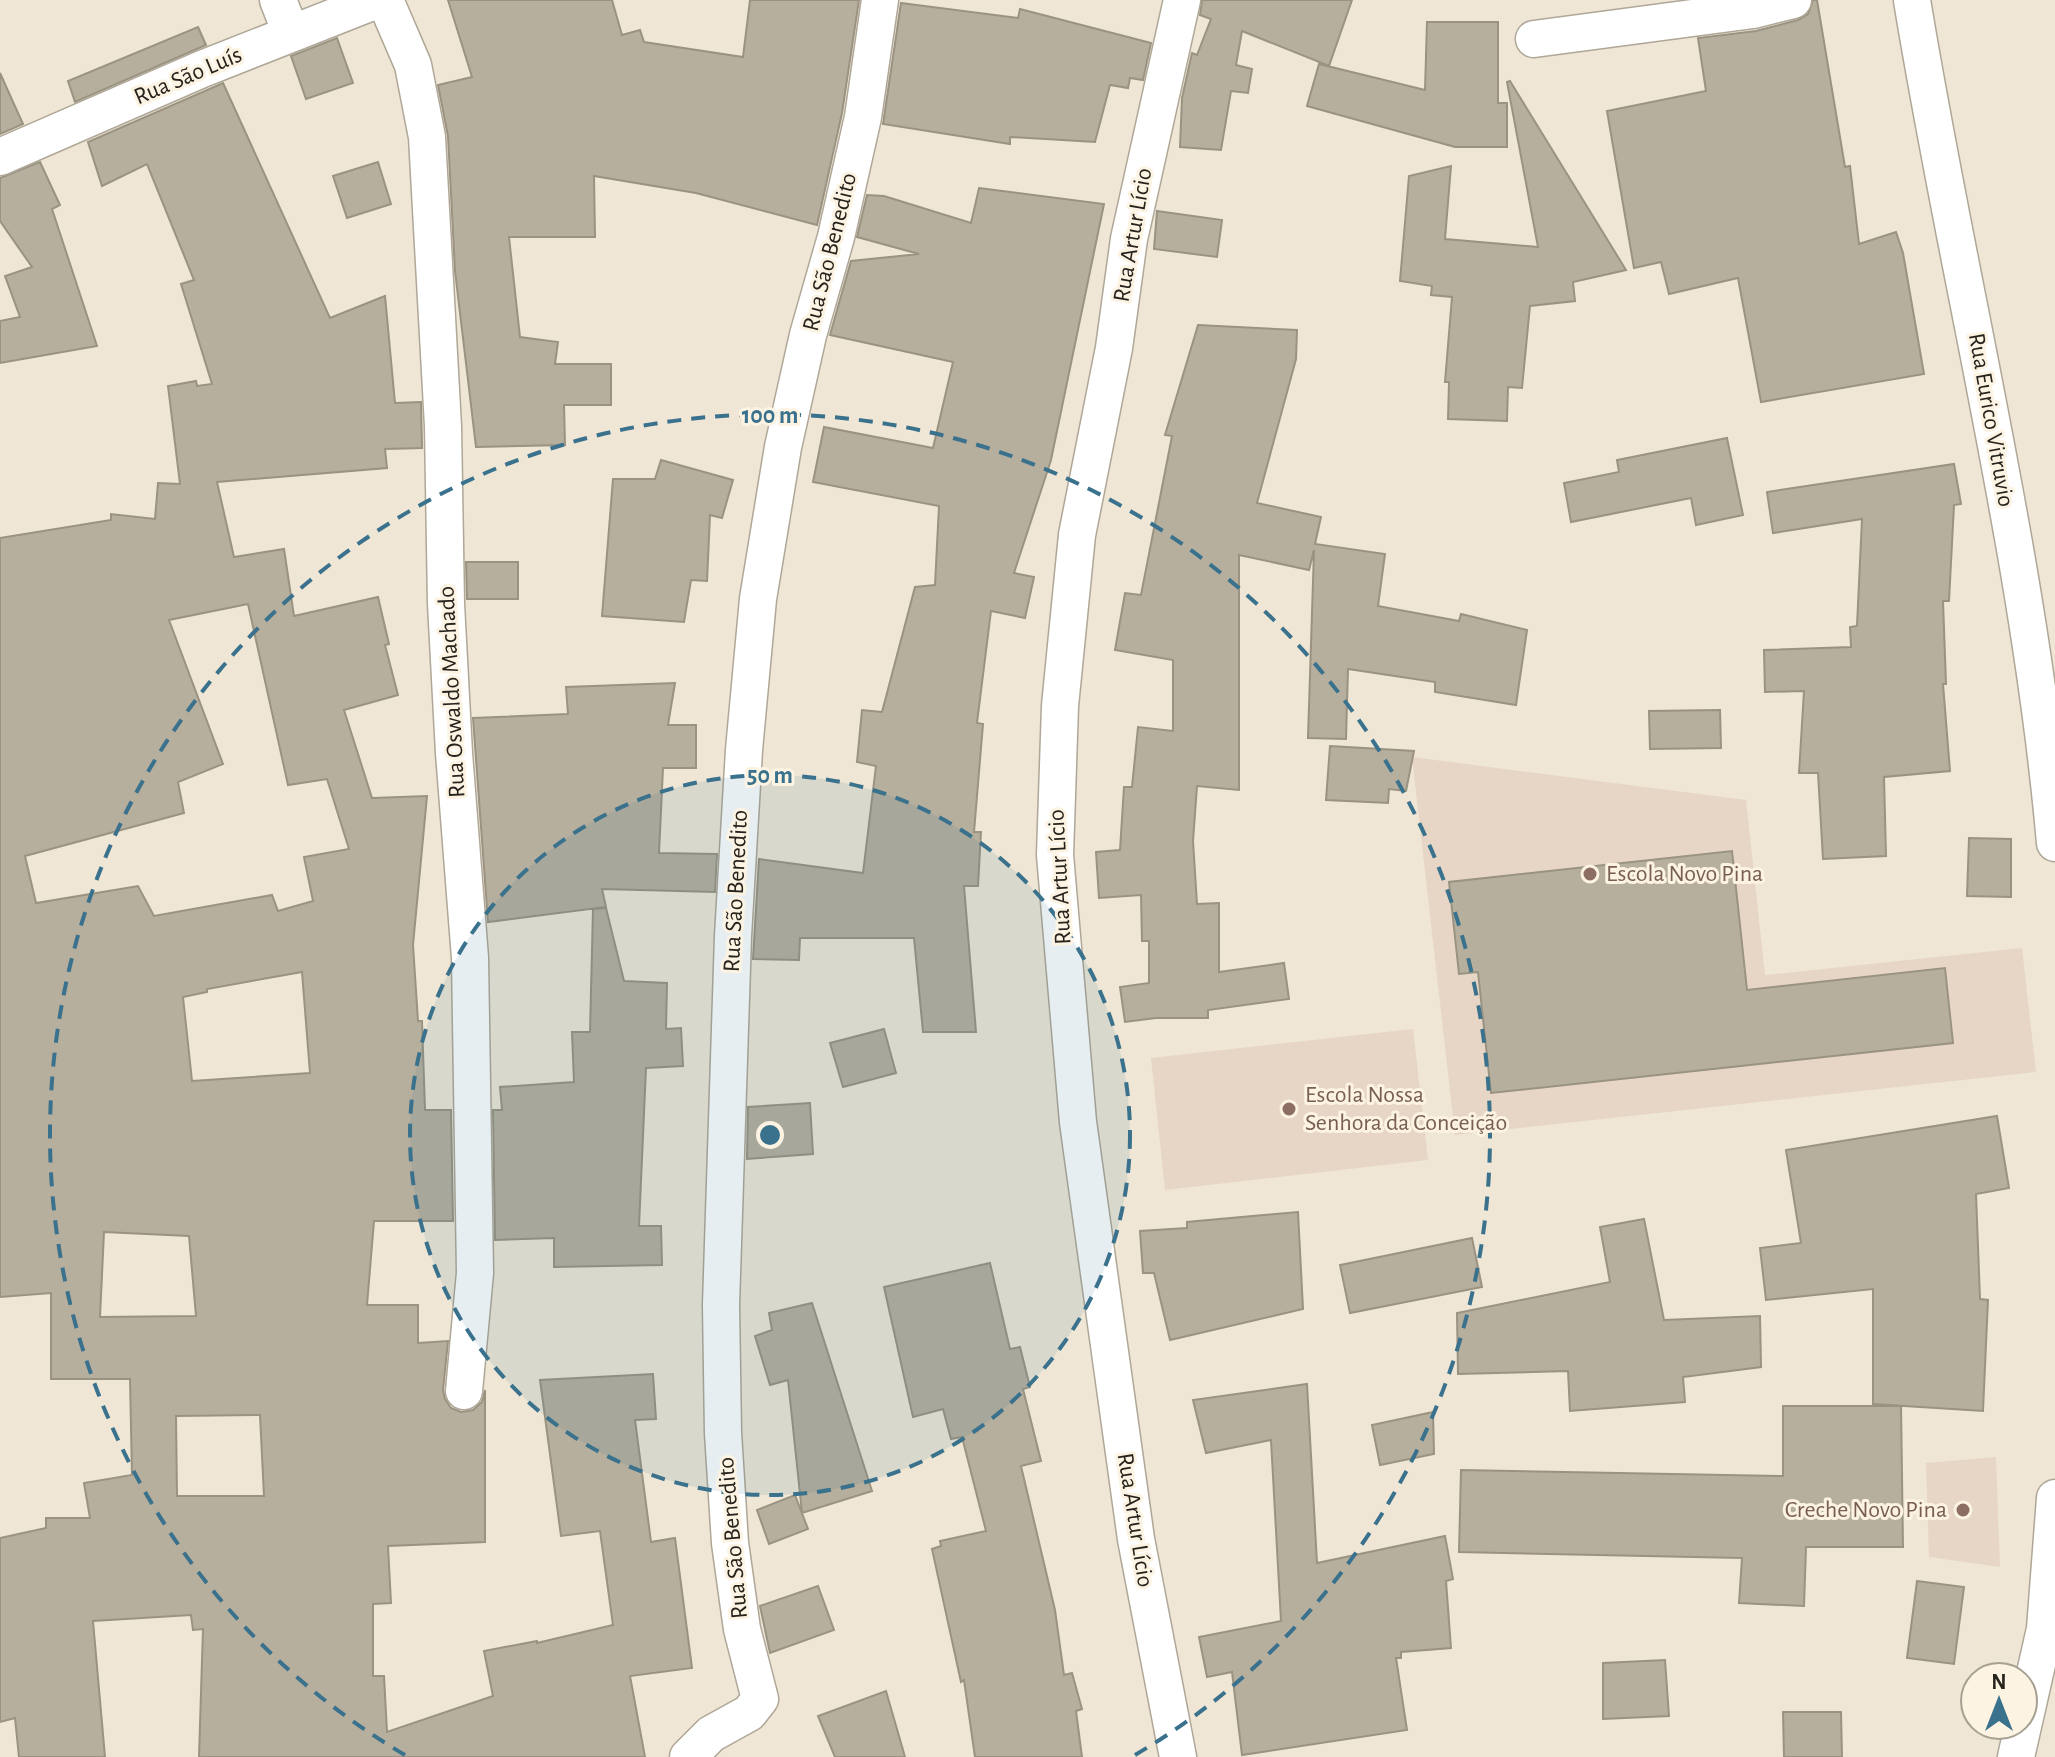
<svg xmlns="http://www.w3.org/2000/svg" width="2055" height="1757" font-family="'Alegreya Sans',sans-serif">
<style>
.education{fill:#e7d6c6}
.building{fill:#b7af9e;stroke:#9a9382;stroke-width:2;fill-rule:evenodd}
.lines{fill:none;stroke-linecap:round;stroke-linejoin:round}
.street-casing{stroke:#afa797;stroke-width:39}
.street{stroke:#fff;stroke-width:36}
.ring{fill:none;stroke:#3a718c;stroke-width:4;stroke-dasharray:14 10}
.education-dot{fill:#8d6e63;stroke:#fcf3e2;stroke-width:3}
.labels{text-anchor:middle;dominant-baseline:central;stroke-width:6;stroke-linejoin:round;paint-order:stroke}
.street-label{font-size:24px;fill:#26231d;stroke:#fcf3e2}
.education-label{font-size:24px;fill:#785e54;stroke:#fcf3e2;text-anchor:start}
.centre{fill:#3a718c;stroke:#fcf3e2;stroke-width:4}
.ring-label{font-size:24px;text-anchor:middle;font-weight:bold;fill:#3a718c;stroke:#fcf3e2;stroke-width:6;stroke-linejoin:round;paint-order:stroke}
</style>
<rect width="100%" height="100%" fill="#efe6d5"/>
<path class="education" d="M1412,757L1746,800L1765,975L2022,948L2036,1072L1455,1135Z
M1413,1029L1428,1160L1165,1190L1151,1058Z
M1996,1457L2000,1567L1929,1557L1926,1463Z"/>
<path class="building" d="M448,0H612L622,35L640,30L644,42L743,57L750,0H859L842,113L817,225L696,193L594,176L595,237H509L520,337L558,342L555,364H611V405H564L565,445L476,447L455,271L448,136L438,85L472,77Z
M1202,0H1352L1329,66L1242,31L1236,65L1252,69L1248,93L1231,91L1221,150L1180,147L1182,98L1192,53L1197,55L1211,19L1200,15Z
M1813,0H1817L1845,167L1850,166L1859,244L1896,232L1903,253L1924,374L1761,402L1738,278L1669,294L1661,262L1634,268L1607,111L1706,91L1698,38L1756,31L1798,20L1808,14Z
M901,3L1018,18L1020,9L1151,43L1143,80L1130,78L1128,88L1110,85L1095,142L1010,137V144L883,124Z
M1427,22H1498V103H1507V147H1455L1307,106L1319,64L1425,90Z
M198,27L206,45L75,102L68,81Z
M337,38L353,83L306,99L291,56Z
M0,73L23,124L0,134Z
M1510,81L1626,270L1573,282L1575,301L1530,306L1522,388L1508,387L1507,421L1448,419L1449,382H1445L1452,297L1431,295L1432,286L1400,281L1409,176L1451,166L1445,239L1538,247L1507,82Z
M223,83L330,318L385,296L395,403L421,402L422,448L385,449L387,468L217,482L234,557L284,549L294,616L378,597L389,644L385,645L398,695L344,710L372,798L427,796L413,945L418,1021H422L425,1110H451L453,1221H374L367,1305H418V1343L448,1341L443,1390L445,1399L451,1408L461,1412L473,1410L482,1402L485,1390V1542L388,1546L391,1603L373,1604V1676H384L387,1732L493,1696L484,1651L537,1641V1643L613,1625L600,1531L561,1536L540,1380L653,1374L656,1419L635,1420L651,1542L675,1538L692,1668L630,1676L645,1757H199L203,1629L193,1630L191,1615L93,1621L105,1757H19L15,1718L0,1722V1538L46,1528V1518H90L84,1483L132,1475L130,1379H51V1293L0,1297V538L111,520V514L155,519L158,483L180,484L168,386L196,381L197,386L212,384L181,284L194,280L147,164L102,186L88,142ZM248,604L288,785L327,779L349,849L304,857L313,901L278,911L272,895L154,916L138,886L36,903L25,856L184,813L178,782L223,764L169,620ZM302,972L310,1073L192,1081L183,997L207,992V989ZM104,1232L189,1236L196,1316L100,1317ZM260,1415L264,1496H177L176,1416Z
M40,162L60,205L52,209L97,346L0,363V321L20,317L5,276L32,267L0,221V178Z
M378,162L391,204L347,218L333,176Z
M979,188L1104,204L1051,460L1014,573L1034,577L1025,618L991,611L977,723L983,724L974,832H981L978,886H964L976,1032H923L914,938H800L799,960L753,959L759,859L863,873L876,766L857,762L862,710L882,712L915,587L935,585L939,506L813,482L824,427L933,448L953,362L830,335L851,261L919,254L857,237L867,195L884,196L971,223Z
M1157,211L1222,220L1217,257L1154,249Z
M1198,325L1297,330L1296,359L1257,503L1321,517L1315,544L1385,554L1378,606L1459,621L1461,614L1527,630L1516,705L1435,692V682L1348,669L1346,739L1308,738L1314,550L1309,570L1239,555V790L1197,786L1193,841L1197,904L1219,903V972L1284,963L1289,999L1208,1010V1018H1156L1125,1022L1120,987L1149,983V941H1142L1141,895L1099,898L1096,852L1120,850L1124,787H1132L1138,727L1173,731V660L1115,650L1125,593L1141,595L1172,436L1165,435Z
M1727,438L1743,515L1696,525L1691,498L1571,522L1564,483L1619,472L1617,460Z
M661,460L733,480L722,518L710,515L707,581L691,580L684,622L602,616L613,479H655Z
M1954,464L1961,504L1954,505L1949,601H1943L1946,684H1943L1950,771L1884,777L1886,856L1823,859L1818,773H1799L1804,691L1765,692L1764,650L1851,647L1850,627L1857,626L1862,519L1773,533L1767,492Z
M466,562H518V599H467Z
M675,683L668,725H696V768H663L659,853L717,854L715,892L602,889L606,907L488,922L473,718L568,714L566,687Z
M1720,710L1721,748L1650,749L1649,711Z
M1330,746L1414,751L1406,791L1389,789L1388,803L1326,800Z
M1969,838L2011,839V897L1967,896Z
M1732,851L1747,990L1945,968L1953,1043L1491,1093L1478,972L1459,974L1449,882Z
M606,908L624,981L667,983L666,1029L681,1028L683,1066L646,1068L639,1226H661L662,1265L554,1267V1238L495,1240L493,1110H502L500,1087L574,1082L572,1032H590L593,909Z
M884,1029L896,1073L843,1087L830,1043Z
M810,1103L813,1154L747,1159L748,1107Z
M1997,1116L2009,1188L1976,1194L1980,1299L1988,1300L1983,1411L1873,1404V1289L1766,1300L1760,1248L1801,1243L1786,1150Z
M1298,1212L1303,1309L1170,1340L1154,1273H1143L1140,1231L1187,1228V1222Z
M1644,1219L1664,1320L1760,1316L1761,1367L1683,1377L1685,1402L1570,1411L1568,1371L1458,1374L1457,1313L1610,1282L1600,1227Z
M1472,1238L1482,1287L1350,1313L1340,1265Z
M990,1263L1010,1349L1020,1347L1030,1387L1023,1389L1041,1461L1021,1466L1055,1610L1064,1675L1072,1673L1082,1709L1076,1711L1082,1757H975L964,1680L961,1682L932,1549L941,1546L940,1541L986,1531L962,1437L951,1439L943,1409L913,1417L884,1287Z
M812,1303L872,1491L802,1513L788,1380L770,1385L755,1336L772,1330L769,1313Z
M1307,1384L1317,1563L1445,1536L1453,1579L1446,1581L1451,1648L1401,1652V1658H1396L1407,1730L1242,1755L1232,1672L1207,1677L1199,1637L1281,1621L1271,1440L1206,1453L1193,1400Z
M1783,1406H1901L1903,1547H1806L1804,1606L1739,1603L1742,1558L1459,1552L1461,1470L1783,1476Z
M1433,1412L1434,1454L1380,1465L1372,1425Z
M795,1495L808,1529L769,1544L757,1510Z
M1917,1581L1964,1587L1954,1664L1907,1658Z
M818,1586L834,1630L770,1653L760,1606Z
M1665,1660L1669,1716L1603,1719V1663Z
M886,1691L905,1757H835L818,1716Z
M1783,1712H1841L1842,1757H1784Z"/>
<g class="lines">
<defs>
<path id="street" d="M278,0L291,33
M385,0L413,65L427,137L443,426L446,604L454,753L470,958L475,1273L464,1391
M1912,0C1958,281 2030,559 2055,843
M1534,39L1753,10L1793,0
M0,157L202,69L377,0
M688,1757L711,1734L749,1713L760,1699L742,1629L730,1543L723,1433L721,1305L733,936L744,750L758,599L783,447L808,335L836,237L863,117L880,0
M1178,1757L1136,1539L1078,1122L1055,855L1060,706L1077,535L1114,348L1129,239L1182,0
M2016,1757L2045,1629L2055,1498"/>
</defs>
<use href="#street" class="street-casing"/>
<use href="#street" class="street"/>
</g>
<circle cx="770" cy="1135" r="360" fill="#3a718c" fill-opacity=".12"/>
<g class="ring">
<circle cx="770" cy="1135" r="360"/>
<path d="M405 1755A720 720 0 1 1 1135 1755"/>
</g>
<g class="education-dot">
<circle cx="1590" cy="874" r="8"/>
<circle cx="1289" cy="1109" r="8"/>
<circle cx="1963" cy="1510" r="8"/>
</g>
<g class="labels">
<g class="street-label">
<text transform="translate(188 76) rotate(-23)">Rua São Luís</text>
<text transform="translate(1133 235) rotate(-80)">Rua Artur Lício</text>
<text transform="translate(830 252) rotate(-76)">Rua São Benedito</text>
<text transform="translate(1991 420) rotate(80)">Rua Eurico Vitruvio</text>
<text transform="translate(452 692) rotate(-93)">Rua Oswaldo Machado</text>
<text transform="translate(1060 877) rotate(-93)">Rua Artur Lício</text>
<text transform="translate(736 891) rotate(-87)">Rua São Benedito</text>
<text transform="translate(1135 1520) rotate(81)">Rua Artur Lício</text>
<text transform="translate(733 1538) rotate(-95)">Rua São Benedito</text>
</g>
<g class="education-label">
<text x="1606" y="874">Escola Novo Pina</text>
<text x="1305" y="1095">Escola Nossa<tspan x="1305" dy="28">Senhora da Conceição</tspan></text>
<text x="1947" y="1510" text-anchor="end">Creche Novo Pina</text>
</g>
</g>
<circle cx="770" cy="1135" r="12" class="centre"/>
<g class="ring-label">
<text x="770" y="423">100 m</text>
<text x="770" y="783">50 m</text>
</g>
<g transform="translate(1999 1701)"><circle r="38" fill="#fcf3e2" stroke="#a6a093" stroke-width="2"/>
<path d="M0-6L14 30L0 20L-14 30Z" fill="#3a718c"/>
<text y="-12" font-size="22" font-weight="bold" text-anchor="middle" fill="#26231d">N</text>
</g>
</svg>
